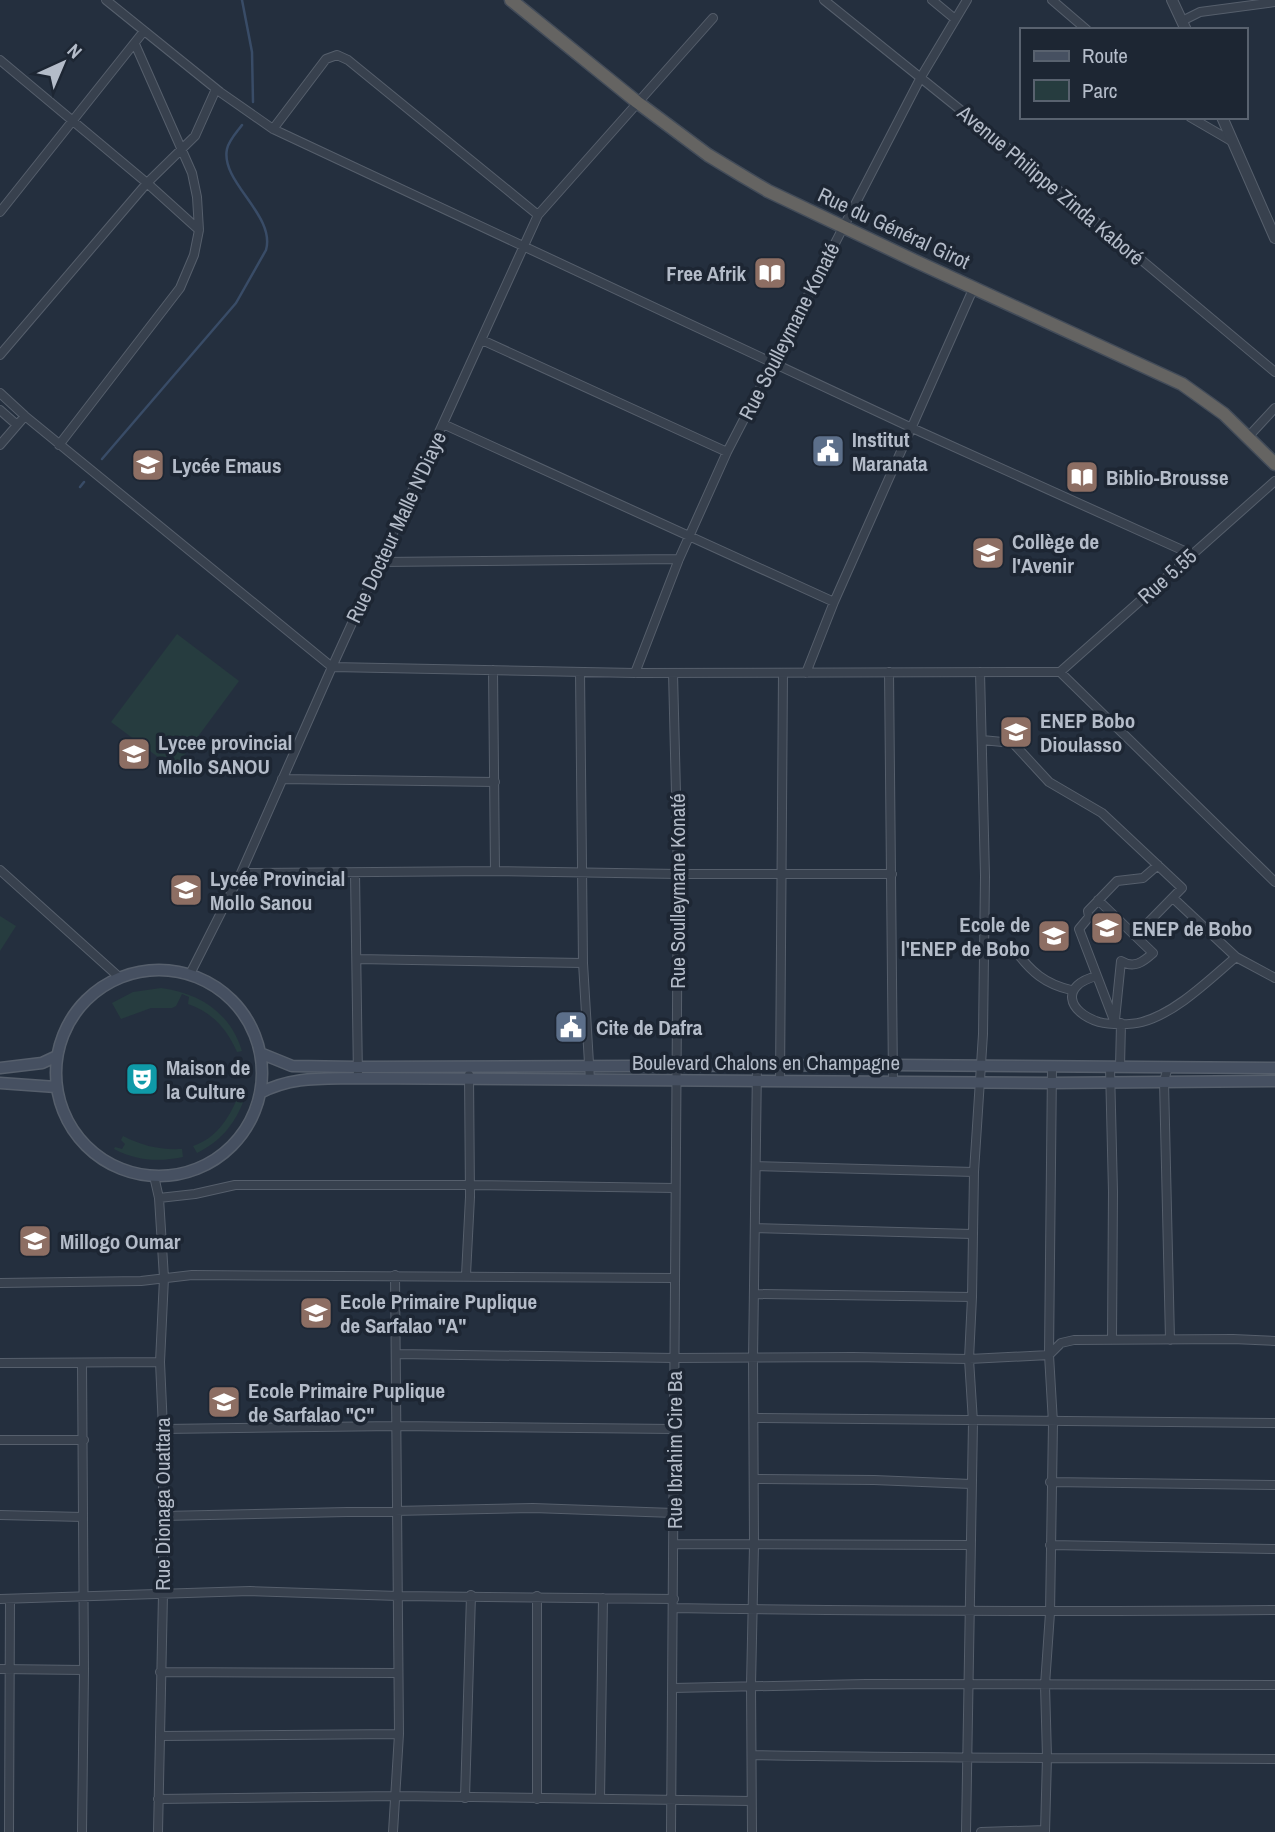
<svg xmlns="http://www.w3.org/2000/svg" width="1275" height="1832" font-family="'Archivo Narrow',sans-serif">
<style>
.green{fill:#263c3f}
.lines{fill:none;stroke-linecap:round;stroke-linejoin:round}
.stream{stroke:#394c67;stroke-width:2.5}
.minor-casing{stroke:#565f6c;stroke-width:10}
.tertiary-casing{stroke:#565f6c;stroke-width:12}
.secondary-casing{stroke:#565f6c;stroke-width:13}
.trunk-casing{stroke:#434c59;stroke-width:15}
.minor{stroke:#38414e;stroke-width:8}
.tertiary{stroke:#38414e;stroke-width:10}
.secondary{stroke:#465061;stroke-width:10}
.trunk{stroke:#656462;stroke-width:12}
.labels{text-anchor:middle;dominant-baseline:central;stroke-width:7;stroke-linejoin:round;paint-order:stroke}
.street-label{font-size:21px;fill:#b4bcc9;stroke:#1d2633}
.poi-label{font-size:21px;font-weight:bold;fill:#b4bcc9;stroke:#1d2633;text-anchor:start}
</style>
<rect width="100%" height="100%" fill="#242f3e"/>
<path class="green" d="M177,634L239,681L174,769L111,722Z
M0,916L16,926L0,951Z
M161,988C199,993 230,1012 242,1051L237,1052C227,1029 212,1012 188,1004L189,997L182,994L176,1006L172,1008H151L121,1019L112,1003L133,992Z
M237,1099L244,1100C234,1125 221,1141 197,1153L193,1146C215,1139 228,1120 237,1099Z
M123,1136C143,1146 159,1150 182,1149L183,1157C159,1162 137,1161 114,1149L115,1147L122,1149L125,1144L121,1140Z"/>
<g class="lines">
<path class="stream" d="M242,0L252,52L253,102
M102,459L236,303L266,250C276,215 220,182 227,149C229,140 237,132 242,125
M80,487L84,482"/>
<defs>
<path id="minor" d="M106,0L220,92L273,129L912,428L1191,554
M824,0L1014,153L1275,372
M932,0L955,19
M1052,0L1087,30
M1182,21L1200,12L1275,2
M0,60L147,183L199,230
M1190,117L1233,142
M273,129L326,59L337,55L348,60L538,215
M0,212L144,31
M482,340L727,452
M0,355L147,183L195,136L216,89
M0,393L25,416L332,667L635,673L1060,672L1275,882
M0,410L17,425
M443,424L834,602
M1248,437L1275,408
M0,445L25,416
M59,445L180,288L194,255L199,230L197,197L192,173L135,44
M380,562L679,559
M493,670L495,871
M580,672L583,963L590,1080
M889,672L893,1081
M1060,672L1275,481
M635,673L679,559L727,452L921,77L967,0
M806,673L834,602L974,287
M982,740L1013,743L1049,782L1102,813L1182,888L1135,936
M282,779L495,782
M0,870L119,977
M241,873L495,871L678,874H892
M355,873L358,1078
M1173,898L1236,957L1275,978
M1098,900L1153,953C1143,962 1134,969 1121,961L1115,1020
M1015,950C1031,972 1045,984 1071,990
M357,959L583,963
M190,974L241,873L332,667L538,215L713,18
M1097,976C1060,985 1067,1012 1099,1022C1110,1025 1131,1025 1142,1022C1176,1013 1210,979 1236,957
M1115,1023L1079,929L1089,917L1088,911L1117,881L1143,878L1158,865
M1120,1067L1121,1023
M1168,1067L1164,1081L1170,1340
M1110,1068L1113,1192L1112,1339
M780,1082L783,673
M756,1166L974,1172
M154,1176L159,1198L164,1278L160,1362L163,1429V1594L158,1832
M159,1198L195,1194L235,1185H470L675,1188
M755,1228L972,1234
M466,1275L470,1197L469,1075
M0,1283L141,1281L192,1275L675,1278
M754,1294L972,1297
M397,1354L675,1358L853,1357L969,1359L1049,1355L1061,1343L1074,1340L1233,1339L1275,1341
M0,1363L160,1362
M82,1363L84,1670L82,1832
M754,1418L1275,1423
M163,1429L397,1426L674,1429
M0,1440H84
M754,1479L874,1480L971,1484
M1050,1482L1275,1485
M0,1515L83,1517
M162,1516L533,1508L674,1513
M674,1544L970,1545
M1050,1545L1275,1549
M0,1599L250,1591L398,1596L674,1599
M673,1608C874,1611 1074,1612 1275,1610
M0,1669L84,1670
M160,1672L398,1673
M673,1688L866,1684L1275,1685
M160,1736L399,1734
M752,1755C927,1758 1101,1758 1275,1759
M465,1798L471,1595
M158,1799L396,1796L751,1801
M537,1799V1596
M600,1799L603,1598
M9,1832L10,1599
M393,1832L399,1734L395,1275
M671,1832L678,874L673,673
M752,1832L751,1685L754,1545L753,1359L757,1066
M966,1832L973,1422L969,1359L972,1297L974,1172L983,1034L985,876L980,672
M981,1832L1045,1830
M1045,1832L1047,1757L1045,1685L1050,1613L1053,1423L1049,1355L1052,1067"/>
<path id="tertiary" d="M1172,0L1186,30
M1222,117L1275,238"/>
<path id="secondary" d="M56 1073a103 103 0 1 1 206 0a103 103 0 1 1-206 0Z
M260,1053L292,1066L358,1067L892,1065L1275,1068
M0,1068L42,1063L57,1056
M0,1083L56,1087
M260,1093C293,1076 322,1079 358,1078L1051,1083L1275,1081"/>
<path id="trunk" d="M511,0L637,102L708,155L741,175L768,191L913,260L1182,384L1224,414L1275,464"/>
</defs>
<use href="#minor" class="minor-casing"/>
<use href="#tertiary" class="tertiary-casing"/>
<use href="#secondary" class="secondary-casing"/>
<use href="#trunk" class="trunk-casing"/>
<use href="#minor" class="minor"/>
<use href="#tertiary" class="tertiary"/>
<use href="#secondary" class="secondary"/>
<use href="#trunk" class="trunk"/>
</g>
<defs>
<symbol id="library-square" viewBox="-11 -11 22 22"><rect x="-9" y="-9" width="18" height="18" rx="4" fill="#8d6e63" stroke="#1d2633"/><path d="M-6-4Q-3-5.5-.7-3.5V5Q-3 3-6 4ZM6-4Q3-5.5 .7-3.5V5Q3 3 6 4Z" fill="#fff"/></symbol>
<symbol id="civic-square" viewBox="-11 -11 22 22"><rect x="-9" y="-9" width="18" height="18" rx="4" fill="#5c6f8a" stroke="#1d2633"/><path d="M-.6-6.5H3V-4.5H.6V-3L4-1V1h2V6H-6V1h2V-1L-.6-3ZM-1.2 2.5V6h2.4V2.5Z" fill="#fff"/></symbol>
<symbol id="school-square" viewBox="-11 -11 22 22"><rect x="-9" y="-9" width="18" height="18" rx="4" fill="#8d6e63" stroke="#1d2633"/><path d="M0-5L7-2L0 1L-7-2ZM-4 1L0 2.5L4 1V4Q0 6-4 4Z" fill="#fff"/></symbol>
<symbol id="university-square" viewBox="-11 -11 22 22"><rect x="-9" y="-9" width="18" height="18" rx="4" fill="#8d6e63" stroke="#1d2633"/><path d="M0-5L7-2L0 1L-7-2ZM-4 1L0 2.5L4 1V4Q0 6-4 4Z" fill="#fff"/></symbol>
<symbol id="theatre-square" viewBox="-11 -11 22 22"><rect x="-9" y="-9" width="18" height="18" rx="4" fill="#0f9aa8" stroke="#1d2633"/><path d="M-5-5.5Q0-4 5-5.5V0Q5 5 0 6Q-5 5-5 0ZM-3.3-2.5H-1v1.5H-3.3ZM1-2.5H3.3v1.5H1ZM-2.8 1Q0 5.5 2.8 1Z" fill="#fff"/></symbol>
</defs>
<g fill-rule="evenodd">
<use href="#library-square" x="751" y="254" width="38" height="38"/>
<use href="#civic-square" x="809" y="432" width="38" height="38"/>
<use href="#school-square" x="129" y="446" width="38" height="38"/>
<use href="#library-square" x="1063" y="458" width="38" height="38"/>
<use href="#university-square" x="969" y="534" width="38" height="38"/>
<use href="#school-square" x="997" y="713" width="38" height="38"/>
<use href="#school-square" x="115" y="735" width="38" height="38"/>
<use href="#school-square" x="167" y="871" width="38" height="38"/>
<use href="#university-square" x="1088" y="909" width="38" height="38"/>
<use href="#school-square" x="1035" y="917" width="38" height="38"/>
<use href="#civic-square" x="552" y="1008" width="38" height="38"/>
<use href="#theatre-square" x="123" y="1060" width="38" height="38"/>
<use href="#school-square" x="16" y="1222" width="38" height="38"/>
<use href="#school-square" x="297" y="1294" width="38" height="38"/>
<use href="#school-square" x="205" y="1383" width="38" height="38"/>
</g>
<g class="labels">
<g class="street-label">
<text transform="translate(1051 185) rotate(40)">Avenue Philippe Zinda Kaboré</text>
<text transform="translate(894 228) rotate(25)">Rue du Général Girot</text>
<text transform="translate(789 331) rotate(-63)">Rue Soulleymane Konaté</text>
<text transform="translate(396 527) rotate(-65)">Rue Docteur Malle N'Diaye</text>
<text transform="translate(1167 576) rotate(-42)">Rue 5.55</text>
<text transform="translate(677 891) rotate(-90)">Rue Soulleymane Konaté</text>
<text x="766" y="1062">Boulevard Chalons en Champagne</text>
<text transform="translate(674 1450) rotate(-90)">Rue Ibrahim Cire Ba</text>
<text transform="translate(162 1504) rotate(-90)">Rue Dionaga Ouattara</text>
</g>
<g class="poi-label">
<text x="746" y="273" text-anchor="end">Free Afrik</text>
<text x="852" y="439">Institut<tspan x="852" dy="24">Maranata</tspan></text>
<text x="172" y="465">Lycée Emaus</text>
<text x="1106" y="477">Biblio-Brousse</text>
<text x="1012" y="541">Collège de<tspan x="1012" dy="24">l'Avenir</tspan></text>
<text x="1040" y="720">ENEP Bobo<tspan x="1040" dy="24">Dioulasso</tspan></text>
<text x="158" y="742">Lycee provincial<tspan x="158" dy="24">Mollo SANOU</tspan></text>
<text x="210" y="878">Lycée Provincial<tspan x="210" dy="24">Mollo Sanou</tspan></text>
<text x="1030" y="924" text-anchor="end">Ecole de<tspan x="1030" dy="24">l'ENEP de Bobo</tspan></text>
<text x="1132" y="928">ENEP de Bobo</text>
<text x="596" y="1027">Cite de Dafra</text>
<text x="166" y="1067">Maison de<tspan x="166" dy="24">la Culture</tspan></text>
<text x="60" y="1241">Millogo Oumar</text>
<text x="340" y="1301">Ecole Primaire Puplique<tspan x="340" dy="24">de Sarfalao "A"</tspan></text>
<text x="248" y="1390">Ecole Primaire Puplique<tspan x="248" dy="24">de Sarfalao "C"</tspan></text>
</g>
</g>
<rect x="1020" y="28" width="228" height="91" fill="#1d2633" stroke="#59626f" stroke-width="2"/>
<rect x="1034" y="51" width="35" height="10" fill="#465061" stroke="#59626f" stroke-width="2"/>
<text x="1082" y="63" font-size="21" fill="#b4bcc9">Route</text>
<rect x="1034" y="80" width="35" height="21" fill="#263c3f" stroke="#59626f" stroke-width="2"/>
<text x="1082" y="98" font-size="21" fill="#b4bcc9">Parc</text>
<g transform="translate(63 63) rotate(44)" stroke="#1d2633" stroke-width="5" paint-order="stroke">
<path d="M0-5L12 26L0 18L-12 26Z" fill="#b4bcc9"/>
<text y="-10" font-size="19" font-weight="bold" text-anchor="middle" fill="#b4bcc9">N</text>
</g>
</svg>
